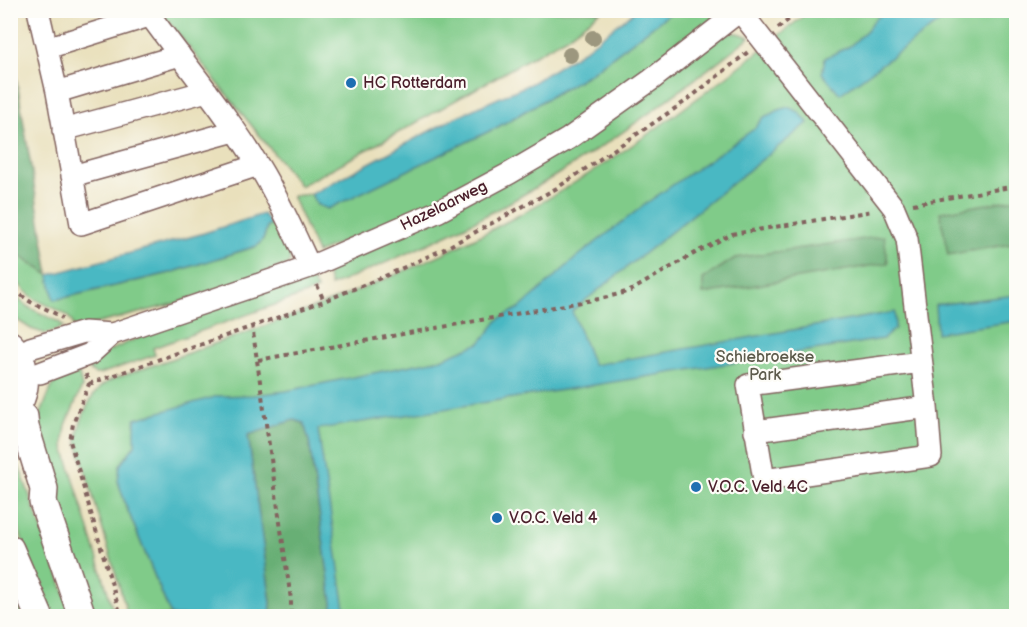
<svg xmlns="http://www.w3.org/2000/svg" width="1027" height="627" font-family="'Balsamiq Sans',sans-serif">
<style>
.green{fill:#80cb89;stroke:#65755a;stroke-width:1.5}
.forest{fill:#68af75;stroke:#596750;stroke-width:1.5}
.water{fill:#4ab8c3;stroke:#4a6c77;stroke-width:1.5}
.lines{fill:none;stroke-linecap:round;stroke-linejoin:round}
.minor-casing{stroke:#82635e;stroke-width:24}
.major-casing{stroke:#82635e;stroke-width:30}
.path{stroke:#82635e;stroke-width:4;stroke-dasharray:4.5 4.5;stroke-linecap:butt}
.minor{stroke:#fff;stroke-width:21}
.major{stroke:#fff;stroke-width:27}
.tree{fill:#9c977e}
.poi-dot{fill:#1f6fb2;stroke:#fdfcf7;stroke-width:2}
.labels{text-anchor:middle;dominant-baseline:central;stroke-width:4.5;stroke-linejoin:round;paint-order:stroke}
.poi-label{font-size:16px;fill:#4a1f2b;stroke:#fdfcf7;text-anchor:start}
.street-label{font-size:16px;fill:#4a1f2b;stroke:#fdfcf7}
.park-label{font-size:16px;fill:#5d5b4c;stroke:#fdfcf7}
</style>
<rect width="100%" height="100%" fill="#fdfcf7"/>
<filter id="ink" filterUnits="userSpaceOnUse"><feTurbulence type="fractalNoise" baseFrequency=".0167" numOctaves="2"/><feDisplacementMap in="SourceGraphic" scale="12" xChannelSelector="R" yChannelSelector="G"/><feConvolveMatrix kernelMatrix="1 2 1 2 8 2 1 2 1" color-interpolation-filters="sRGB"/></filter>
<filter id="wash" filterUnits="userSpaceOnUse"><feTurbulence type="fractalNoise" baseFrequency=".008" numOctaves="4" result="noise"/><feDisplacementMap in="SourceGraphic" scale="24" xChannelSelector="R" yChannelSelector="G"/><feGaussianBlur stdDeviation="1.35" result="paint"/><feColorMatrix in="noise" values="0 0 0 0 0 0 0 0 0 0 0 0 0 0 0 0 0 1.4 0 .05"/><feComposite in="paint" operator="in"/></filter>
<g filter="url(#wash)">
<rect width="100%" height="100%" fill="#e9e0bc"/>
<path class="green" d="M160,11H601L565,38L405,129L300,186Z
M673,11H733L610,103L481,181L317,253L292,196L311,194L317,205L496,128L589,74Z
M810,11H1016V616H190L118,481L126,506L171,616H128L77,442C77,427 87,402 97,391C101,385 107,382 113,379C252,331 392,285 521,214C583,180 642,140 699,97C737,70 773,39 810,11Z
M732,33H738L750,37C700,75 651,114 599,148C558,175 516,200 473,222C426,246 379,266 331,286L325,269L369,251L724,35Z
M271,224C284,233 294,248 289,264L174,304L75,329C70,315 65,314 52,307C45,304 37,301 31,296C14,285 11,264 10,245L15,253L49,275L54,300L170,273L257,246L264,238L267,226Z
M310,275L317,290L153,348L155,355L100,374H94L90,370L87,361L169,324Z
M10,292L28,307L59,322L64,327L46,334L31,329L11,316Z
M77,365L82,387L66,425L64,439V447L115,616H94L46,472L37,423L49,393L55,381L60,376Z
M19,466L73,616H48L11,506V470Z
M10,570L28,616H11Z"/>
<path class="forest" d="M11,46L49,275L15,253L11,245Z
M1016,199V243L948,255L940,212Z
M884,236L888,263L703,294V279L735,258Z
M294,420L304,423L309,441L334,616H270L271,602L248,435Z"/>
<path class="water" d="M635,11H673L589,74L496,128L328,209L317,205L311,194L458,116L532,83L583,51Z
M887,11H955L840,94L822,73L825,58L850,46L867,30L875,19Z
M788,107L799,112L808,123L572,311L593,365L895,312V329L883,339L318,429L346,616H334L309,441L304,423L294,420L248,435L271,603L270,616H171L126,506L118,481L120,465L135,445V419L218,396L253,395L286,391L441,359L480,343L499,319L521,307L577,257L648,202L754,129L764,117L779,110Z
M263,214L271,224L267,226C265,235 264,240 257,246L170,273L54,300L49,275L201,234Z
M1016,295V321L937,333L935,305Z"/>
</g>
<g filter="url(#ink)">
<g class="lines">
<defs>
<path id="minor" d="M38,10L57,92L81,224L258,165
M146,10C184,63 226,112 260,168C279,199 294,233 310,267
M740,11L894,208L907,239L927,407L931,456L764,480L748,385L921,362
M47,48L149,16
M57,92L180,55
M63,130L207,91
M72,176L235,131
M30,348L84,332L112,334
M40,373L90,354L112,334L310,267L439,211L510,173L568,139L651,80L741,10
M755,431L927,407"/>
<path id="major" d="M10,345C24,358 28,380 21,398C17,405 11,411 11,419C11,424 13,429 14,433
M24,417L25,427L44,489L43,502L82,616
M10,549L39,616"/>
</defs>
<use href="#minor" class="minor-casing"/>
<use href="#major" class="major-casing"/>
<path class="path" d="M778,28L801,10
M913,204L1016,186
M10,281C26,307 41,303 62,318
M317,285L324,301
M252,325L291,600V612L290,616
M258,360L604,298L630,291L697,252L732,234L873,211
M86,374L89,384L73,424L70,441L121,616
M89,384L324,301L383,277L444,249L557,188L686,101L748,52"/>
<use href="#minor" class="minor"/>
<use href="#major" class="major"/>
</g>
<g class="tree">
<circle cx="593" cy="38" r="8"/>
<circle cx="570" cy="55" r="8"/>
</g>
</g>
<g class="poi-dot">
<circle cx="351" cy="83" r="6"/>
<circle cx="696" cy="487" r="6"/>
<circle cx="497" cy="518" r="6"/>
</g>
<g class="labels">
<g class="poi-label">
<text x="363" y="83">HC Rotterdam</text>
<text x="708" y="487">V.O.C. Veld 4C</text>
<text x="509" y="518">V.O.C. Veld 4</text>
</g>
<g class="street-label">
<text transform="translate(444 206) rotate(-26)">Hazelaarweg</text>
</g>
<g class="park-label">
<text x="765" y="357">Schiebroekse<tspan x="765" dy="18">Park</tspan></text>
</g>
</g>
<rect width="1027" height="627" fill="none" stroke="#fdfcf7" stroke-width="36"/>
</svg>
